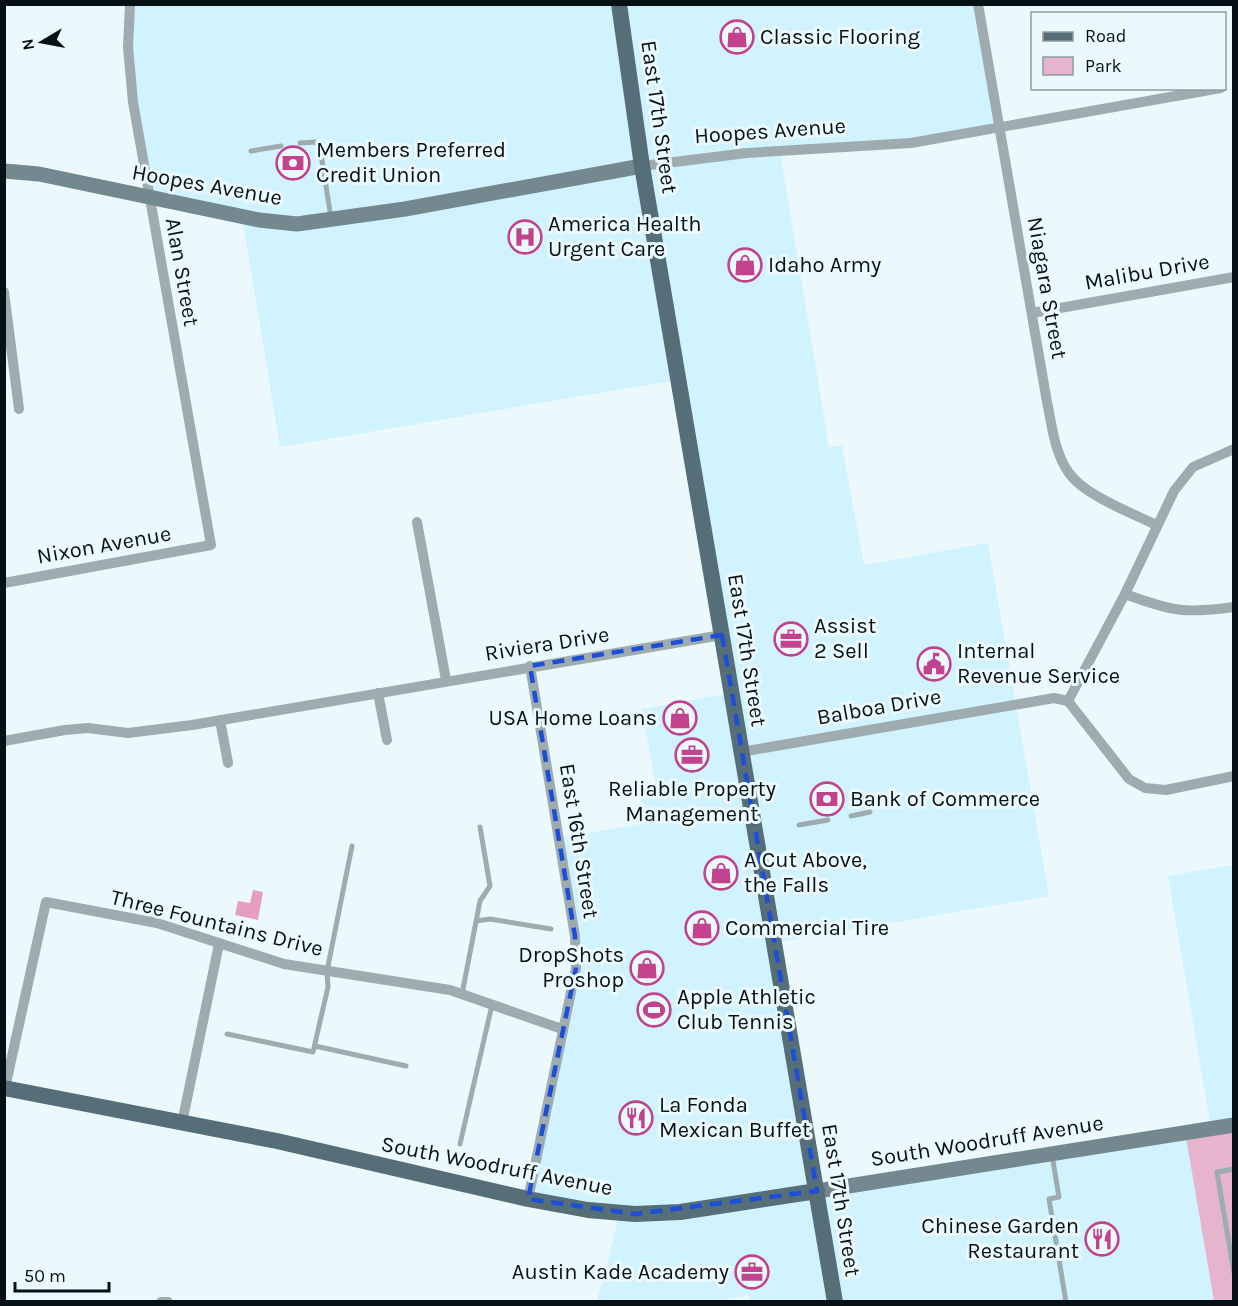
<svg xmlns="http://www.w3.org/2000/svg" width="1238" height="1306" font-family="Karla,sans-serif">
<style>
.built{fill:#d1f3ff}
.green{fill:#e6b4cc}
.water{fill:#e59dc2}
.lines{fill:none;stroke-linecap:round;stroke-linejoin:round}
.lane{stroke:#9eacb0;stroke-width:5}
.street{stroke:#9eacb0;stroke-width:10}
.secondary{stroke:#73888f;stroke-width:15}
.primary{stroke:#556e77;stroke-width:16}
.marked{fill:none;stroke:#1d4ed8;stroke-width:4.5;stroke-dasharray:12 8;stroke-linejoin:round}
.labels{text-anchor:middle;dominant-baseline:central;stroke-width:6;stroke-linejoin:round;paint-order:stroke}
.poi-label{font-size:22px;fill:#061115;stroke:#ebf9fd;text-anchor:start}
.street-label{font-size:22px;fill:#061115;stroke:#ebf9fd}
</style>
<rect width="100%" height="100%" fill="#ebf9fd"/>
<path class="built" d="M130,5H978L1000,127L911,143L780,152L829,447L842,446L864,565L988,543L1049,896L775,943L816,1191L1185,1132L1214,1301L750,1302L749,1295L713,1302L597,1301L620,1213L528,1199L576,968L559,838L645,823L639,792L656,788L642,709L731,693L678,380L280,447L242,217L149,198L133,102Z
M1233,865V1124L1211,1128L1168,876Z"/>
<path class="green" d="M1233,1125V1301H1214L1185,1132Z"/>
<path class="water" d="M253,890L263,892L258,920L235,915L238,901L250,903Z"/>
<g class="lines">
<path class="lane" d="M300,143L315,142L320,148L331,218
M251,151L281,146
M851,816L870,812
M799,825L828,820
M476,921L490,919L551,929
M462,994L480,901L490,886L480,827
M227,1034L313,1052L328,987L327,971L352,846
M315,1046L406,1066
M460,1144L492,1005
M1052,1155L1059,1197L1049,1199L1066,1302
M1234,1169L1217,1172L1234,1273"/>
<path class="street" d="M978,4L1047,402C1052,425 1054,452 1069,473C1084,495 1132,513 1156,525
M642,166L747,153L911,143L1221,88
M4,292L19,409
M1032,313L1234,277
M417,522L446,680
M4,583L211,545L133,102L128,47L130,4
M1125,594C1171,611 1185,614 1234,607
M378,693L387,740
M1068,701L1125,594L1174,491L1193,467L1234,449
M220,720L228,763
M4,741L65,730L88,728L128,733L192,725L722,635
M741,752L1054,698L1068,701L1129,779L1145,788L1166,790L1234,776
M5,1088L46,902L157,923L284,964L450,990L562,1029
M182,1123L219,944
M528,1199L576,968L575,936L530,666
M161,1302H168"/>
<path class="secondary" d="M4,171L39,174L259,220L297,224L405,209L642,166
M817,1191L1234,1125"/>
<path class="primary" d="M619,4L642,166L835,1302
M4,1088L277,1141L528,1199L588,1210L635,1214L680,1212L817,1191"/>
</g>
<path class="marked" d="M722,635L817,1191L635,1214L528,1199L576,968L575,936L530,666Z"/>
<defs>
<symbol id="shop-ring" viewBox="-11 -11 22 22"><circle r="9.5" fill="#ebf9fd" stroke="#c2428d" stroke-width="1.5"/><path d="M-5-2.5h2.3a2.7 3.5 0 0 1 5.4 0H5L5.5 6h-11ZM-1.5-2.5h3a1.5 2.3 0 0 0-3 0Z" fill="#c2428d"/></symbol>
<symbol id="bank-ring" viewBox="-11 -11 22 22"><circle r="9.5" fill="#ebf9fd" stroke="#c2428d" stroke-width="1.5"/><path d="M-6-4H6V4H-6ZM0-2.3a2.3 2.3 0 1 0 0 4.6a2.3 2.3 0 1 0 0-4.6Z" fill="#c2428d"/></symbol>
<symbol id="hospital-ring" viewBox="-11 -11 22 22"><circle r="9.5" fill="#ebf9fd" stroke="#c2428d" stroke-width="1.5"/><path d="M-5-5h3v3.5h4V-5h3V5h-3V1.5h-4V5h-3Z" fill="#c2428d"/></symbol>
<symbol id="office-ring" viewBox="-11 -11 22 22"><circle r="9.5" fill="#ebf9fd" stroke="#c2428d" stroke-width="1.5"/><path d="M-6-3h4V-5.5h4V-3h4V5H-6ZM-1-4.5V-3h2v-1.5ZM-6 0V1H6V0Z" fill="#c2428d"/></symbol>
<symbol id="civic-ring" viewBox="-11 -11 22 22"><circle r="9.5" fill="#ebf9fd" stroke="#c2428d" stroke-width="1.5"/><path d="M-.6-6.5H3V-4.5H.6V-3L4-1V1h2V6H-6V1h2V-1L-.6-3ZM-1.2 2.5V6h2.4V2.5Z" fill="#c2428d"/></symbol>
<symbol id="stadium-ring" viewBox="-11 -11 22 22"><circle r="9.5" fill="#ebf9fd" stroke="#c2428d" stroke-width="1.5"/><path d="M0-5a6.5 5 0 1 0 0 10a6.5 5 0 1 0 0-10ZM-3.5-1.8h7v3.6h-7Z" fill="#c2428d"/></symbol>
<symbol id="restaurant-ring" viewBox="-11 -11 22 22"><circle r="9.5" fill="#ebf9fd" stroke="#c2428d" stroke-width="1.5"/><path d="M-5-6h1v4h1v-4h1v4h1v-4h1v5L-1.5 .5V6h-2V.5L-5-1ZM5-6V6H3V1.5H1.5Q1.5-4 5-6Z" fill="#c2428d"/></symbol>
</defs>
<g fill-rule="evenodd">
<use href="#shop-ring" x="718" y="18" width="38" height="38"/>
<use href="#bank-ring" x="274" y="144" width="38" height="38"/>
<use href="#hospital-ring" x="506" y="218" width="38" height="38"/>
<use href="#shop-ring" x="726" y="246" width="38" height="38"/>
<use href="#office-ring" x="772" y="620" width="38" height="38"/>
<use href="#civic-ring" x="915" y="645" width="38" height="38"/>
<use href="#shop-ring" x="661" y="699" width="38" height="38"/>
<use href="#office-ring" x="673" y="736" width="38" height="38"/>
<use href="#bank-ring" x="808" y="780" width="38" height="38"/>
<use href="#shop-ring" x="702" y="854" width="38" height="38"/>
<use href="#shop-ring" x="683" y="909" width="38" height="38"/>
<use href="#shop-ring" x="628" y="949" width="38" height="38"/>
<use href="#stadium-ring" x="635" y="991" width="38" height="38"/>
<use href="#restaurant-ring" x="617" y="1099" width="38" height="38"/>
<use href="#restaurant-ring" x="1083" y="1220" width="38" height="38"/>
<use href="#office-ring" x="733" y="1253" width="38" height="38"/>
</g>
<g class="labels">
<g class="poi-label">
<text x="760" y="37">Classic Flooring</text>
<text x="316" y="150">Members Preferred<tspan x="316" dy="25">Credit Union</tspan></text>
<text x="548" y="224">America Health<tspan x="548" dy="25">Urgent Care</tspan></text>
<text x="768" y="265">Idaho Army</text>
<text x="814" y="626">Assist<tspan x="814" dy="25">2 Sell</tspan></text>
<text x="957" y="651">Internal<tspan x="957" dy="25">Revenue Service</tspan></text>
<text x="657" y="718" text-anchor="end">USA Home Loans</text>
<text x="692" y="789" text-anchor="middle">Reliable Property<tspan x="692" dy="25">Management</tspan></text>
<text x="850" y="799">Bank of Commerce</text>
<text x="744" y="860">A Cut Above,<tspan x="744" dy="25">the Falls</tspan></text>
<text x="725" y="928">Commercial Tire</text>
<text x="624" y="955" text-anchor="end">DropShots<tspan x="624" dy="25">Proshop</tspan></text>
<text x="677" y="997">Apple Athletic<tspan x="677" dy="25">Club Tennis</tspan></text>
<text x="659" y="1105">La Fonda<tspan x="659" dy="25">Mexican Buffet</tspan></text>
<text x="1079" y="1226" text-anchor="end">Chinese Garden<tspan x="1079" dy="25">Restaurant</tspan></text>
<text x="729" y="1272" text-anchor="end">Austin Kade Academy</text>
</g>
<g class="street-label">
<text transform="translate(659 117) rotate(82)">East 17th Street</text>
<text transform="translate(770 131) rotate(-4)">Hoopes Avenue</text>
<text transform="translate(207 185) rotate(10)">Hoopes Avenue</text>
<text transform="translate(182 272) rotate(80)">Alan Street</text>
<text transform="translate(1147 272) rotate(-10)">Malibu Drive</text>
<text transform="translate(1047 288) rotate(80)">Niagara Street</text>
<text transform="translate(104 545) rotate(-10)">Nixon Avenue</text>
<text transform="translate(547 644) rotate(-9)">Riviera Drive</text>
<text transform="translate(747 650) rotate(81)">East 17th Street</text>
<text transform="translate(879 707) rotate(-10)">Balboa Drive</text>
<text transform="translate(579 841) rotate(81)">East 16th Street</text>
<text transform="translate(217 923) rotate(14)">Three Fountains Drive</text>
<text transform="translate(987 1141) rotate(-9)">South Woodruff Avenue</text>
<text transform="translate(497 1166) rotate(11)">South Woodruff Avenue</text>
<text transform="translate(841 1200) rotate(81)">East 17th Street</text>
</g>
</g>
<rect width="1238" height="1306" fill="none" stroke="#061115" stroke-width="12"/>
<rect x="1031" y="12" width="195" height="78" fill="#ebf9fd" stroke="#8f9ca0" stroke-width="1.5"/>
<rect x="1043" y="32" width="30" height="9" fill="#556e77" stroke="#8f9ca0" stroke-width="1.5"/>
<text x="1085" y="42" font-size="18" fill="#061115">Road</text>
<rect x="1043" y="57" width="30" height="18" fill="#e6b4cc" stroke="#8f9ca0" stroke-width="1.5"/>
<text x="1085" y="72" font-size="18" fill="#061115">Park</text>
<g transform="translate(42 42) rotate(260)" stroke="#ebf9fd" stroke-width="4.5" paint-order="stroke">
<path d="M0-4.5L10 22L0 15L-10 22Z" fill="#061115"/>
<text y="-9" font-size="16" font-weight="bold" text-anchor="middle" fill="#061115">N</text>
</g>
<path d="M15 1282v9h94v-9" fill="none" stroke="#061115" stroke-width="3"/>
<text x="24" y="1282" font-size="18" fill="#061115" stroke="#ebf9fd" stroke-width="4.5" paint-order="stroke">50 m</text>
</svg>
